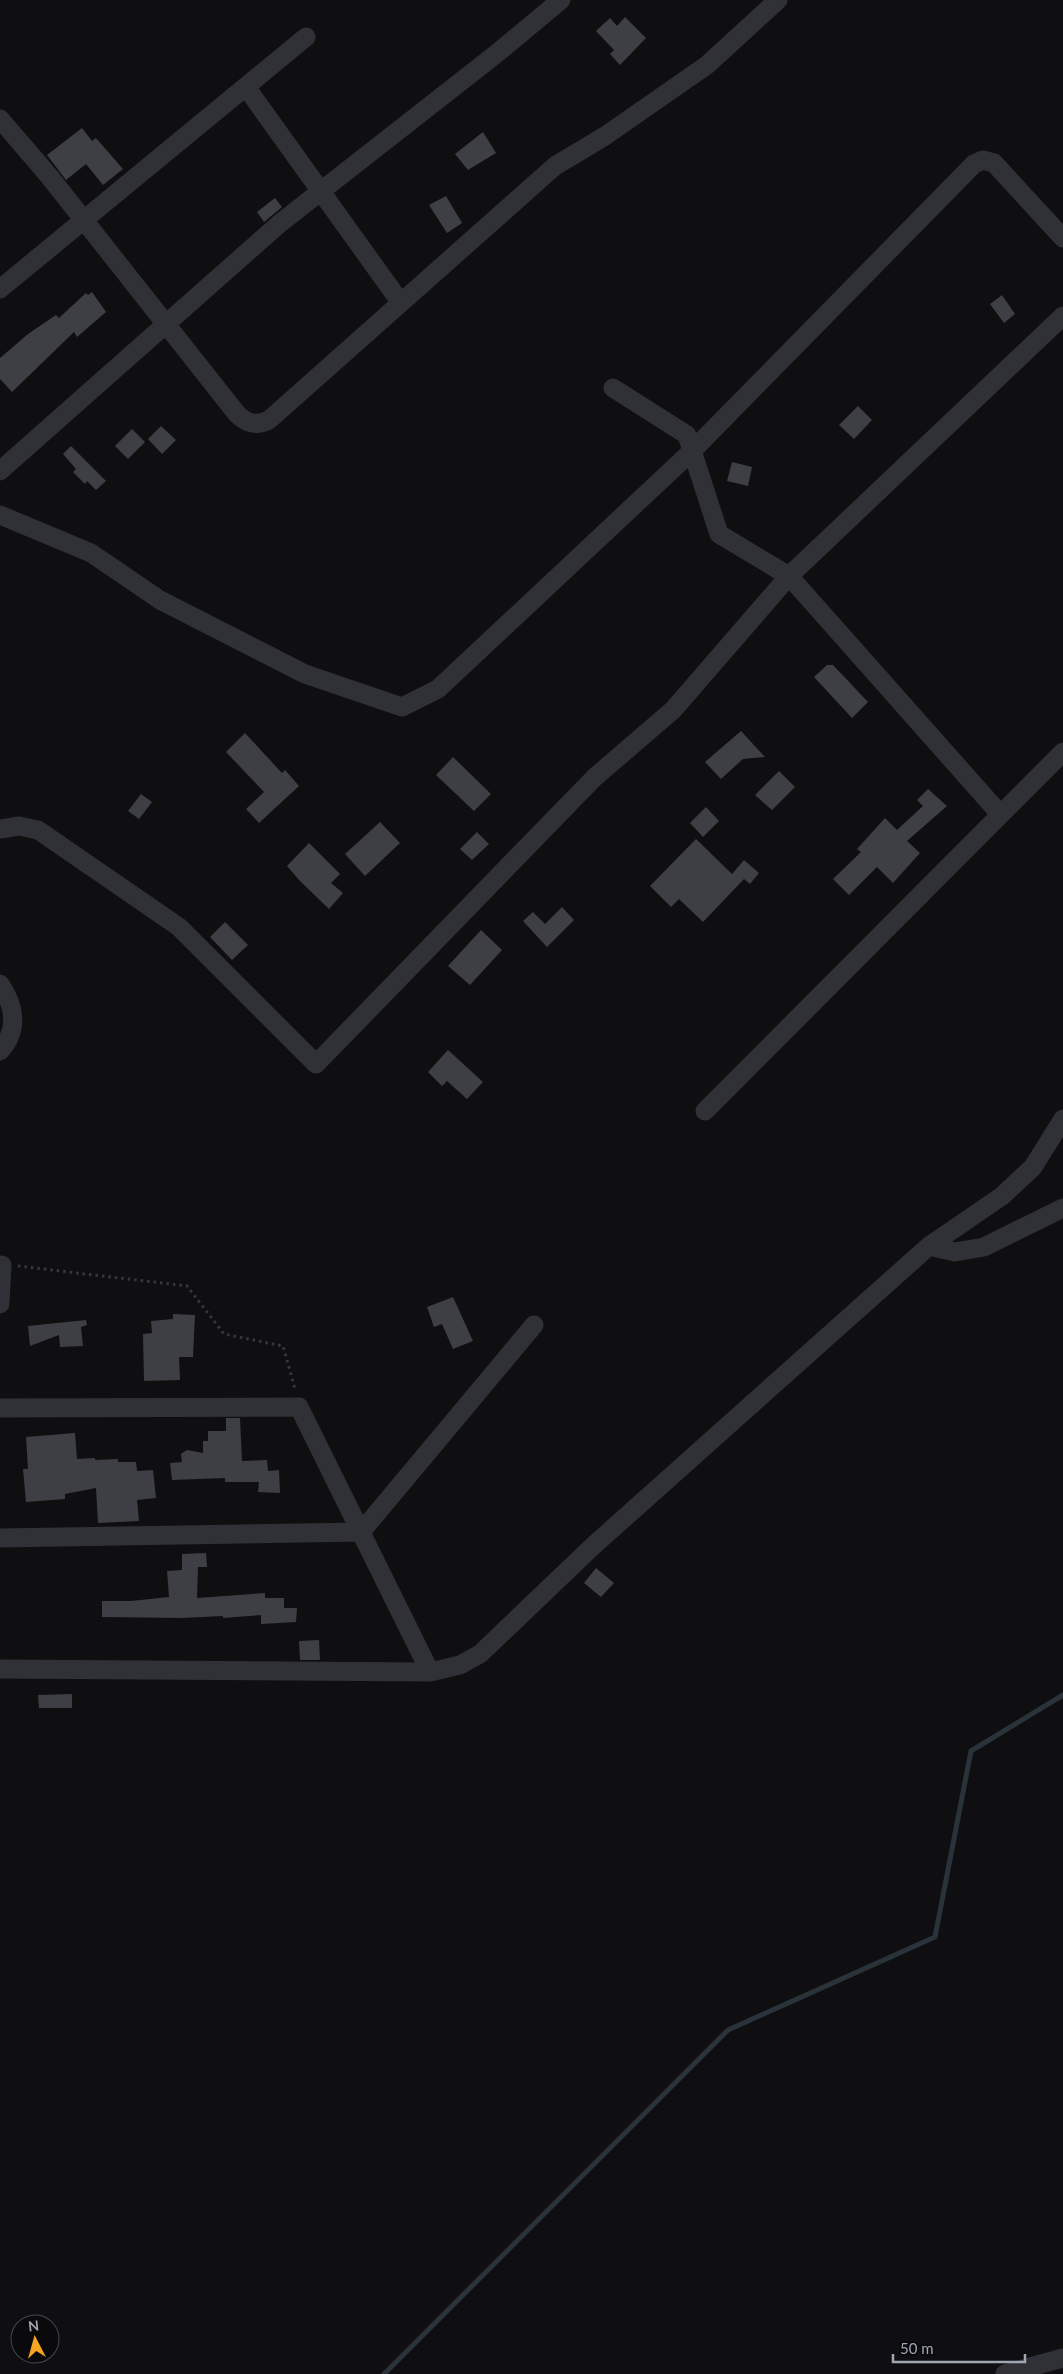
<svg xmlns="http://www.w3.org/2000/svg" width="1063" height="2374" font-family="Lato,sans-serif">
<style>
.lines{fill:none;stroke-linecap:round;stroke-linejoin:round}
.stream{stroke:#293339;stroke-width:5}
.building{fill:#3e3f44}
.path{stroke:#36383d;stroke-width:3;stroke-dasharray:2.5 4;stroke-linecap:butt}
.street{stroke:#303136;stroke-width:19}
</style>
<rect width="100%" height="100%" fill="#0f0f11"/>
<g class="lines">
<path class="stream" d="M384,2374L728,2030L935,1937L971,1751L1063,1695"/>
</g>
<path class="building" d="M625,17L646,38L620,65L610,54L614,50L596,31L610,18L617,26Z
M82,128L92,141L96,138L123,169L103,185L86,164L66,180L47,155Z
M483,132L496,153L468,170L455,154Z
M446,196L462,223L447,233L429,205Z
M275,198L282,207L264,222L257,212Z
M92,292L106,312L77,337L74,332L12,392L0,379V358L28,334L56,315L59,318L86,293L88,295Z
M1002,295L1015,314L1004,323L990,304Z
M858,406L872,420L854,439L839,425Z
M161,426L176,440L162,454L148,439Z
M132,429L145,442L128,459L115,446Z
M71,446L106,481L96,490L87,481L85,484L73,472L76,469L63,454Z
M732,462L752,467L748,486L727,481Z
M827,665H833L868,702L852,718L814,677Z
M741,731L765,757L743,759L721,779L705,762Z
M245,733L282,773L285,770L299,786L259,823L246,809L264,792L226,752Z
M453,757L491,794L474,811L436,775Z
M779,771L795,787L772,810L755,795Z
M928,789L947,806L907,841L920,853L893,883L877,867L849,895L833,879L861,852L857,849L885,818L897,830L923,806L917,800Z
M141,794L152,802L139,819L128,811Z
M706,807L719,821L703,837L690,823Z
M380,822L400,843L365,876L345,854Z
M477,832L489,844L472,860L460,849Z
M696,839L732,874L744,860L759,873L750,884L744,879L703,922L679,899L671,907L650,886Z
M309,843L340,874L331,883L343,893L329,909L300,881L287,866Z
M562,907L574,920L547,947L523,921L533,912L545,924Z
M225,922L248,945L232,960L210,937Z
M481,930L502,950L470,985L448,966Z
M448,1050L483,1082L467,1099L447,1081L442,1086L428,1072Z
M453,1297L473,1341L453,1349L442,1324L434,1327L427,1307Z
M173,1314L195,1315L193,1357H179L180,1380L144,1381L143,1334L152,1333L151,1321L173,1319Z
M86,1320L87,1325L81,1327L83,1346L60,1347L59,1335L30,1346L28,1326Z
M226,1418H240L242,1461L267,1460L268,1471L279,1470L280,1493L258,1492L259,1482H225V1478L172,1480L170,1463L182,1462L181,1454L187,1450L203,1453V1441H208V1431H226Z
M75,1433L77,1459L95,1458V1460L118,1459V1462H136L137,1471L153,1470L156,1498L137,1500L139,1521L98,1523L96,1488L65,1494V1499L26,1502L23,1469H28L26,1437Z
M206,1553L207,1567H198L197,1598L265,1593V1598H284V1608H297L296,1622L261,1624V1615L223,1618V1616L182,1618L102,1617V1601H131L169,1597L167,1571L182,1570V1554Z
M596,1568L614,1583L601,1597L584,1583Z
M319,1640L320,1660H300L299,1641Z
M72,1694V1708H39L38,1695Z"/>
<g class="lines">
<path class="path" d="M18,1266L187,1286L224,1334L283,1346L295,1389"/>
<path class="street" d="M246,87L401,303
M0,119L49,176L237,414C247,424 257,426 269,420L555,166L605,136L707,65L778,0
M0,289L306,37
M613,388L687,435L719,534L789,576L1000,814
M0,471L279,224L496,54L561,0
M0,515L91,553L160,600L305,674L402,707L438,689L692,451L974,164L983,160L994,163L1063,238
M0,829L19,826L38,830L179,927L316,1064L595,777L673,710L789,576L1063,316
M0,984C15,1006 19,1030 0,1051
M705,1111L1063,752
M929,1246L955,1252L984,1247L1063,1208
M0,1304L2,1265
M0,1408L299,1407L430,1672
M0,1538L361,1532L534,1325
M0,1669L430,1672L460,1665L480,1654L593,1546L929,1246L1002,1196L1033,1167L1063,1119
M1005,2374L1063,2358"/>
</g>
<g transform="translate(35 2339) rotate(354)"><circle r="24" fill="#0a0a0c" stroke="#46484e"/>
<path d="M0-4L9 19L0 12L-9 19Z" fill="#f7a421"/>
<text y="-8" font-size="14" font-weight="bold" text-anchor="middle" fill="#a0a6b2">N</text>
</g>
<path d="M893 2354v8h132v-8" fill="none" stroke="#a0a6b2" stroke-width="2.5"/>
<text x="900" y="2354" font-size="15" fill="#a0a6b2" stroke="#0a0a0c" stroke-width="4" paint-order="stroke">50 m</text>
</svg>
